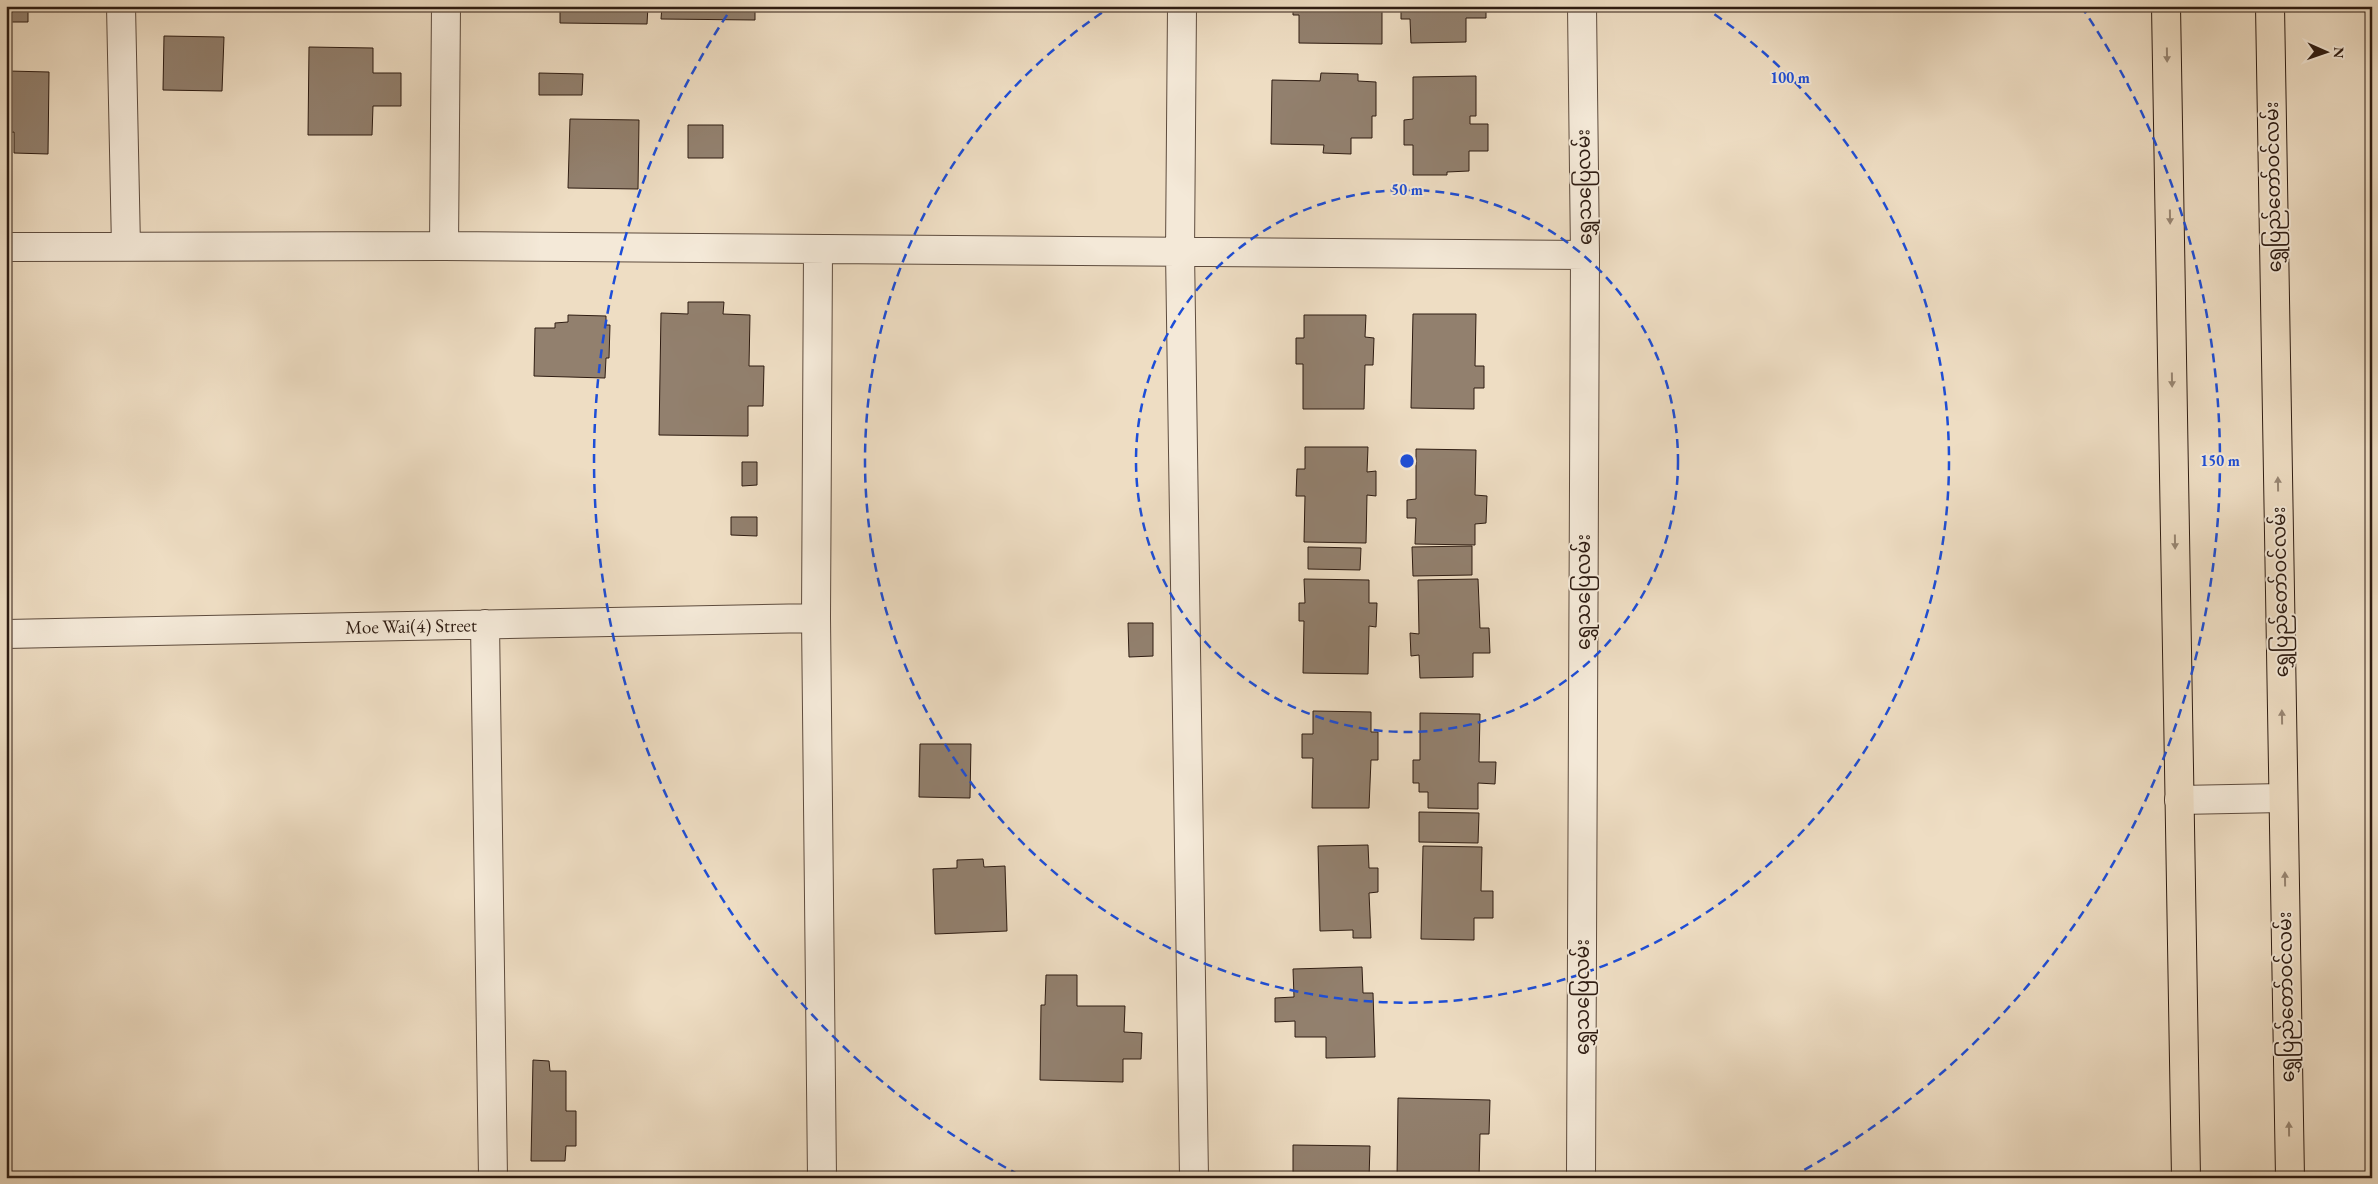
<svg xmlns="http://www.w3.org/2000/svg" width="2378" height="1184" font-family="'EB Garamond','Noto Sans Myanmar',serif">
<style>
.building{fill:#92806e;stroke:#2e1c12}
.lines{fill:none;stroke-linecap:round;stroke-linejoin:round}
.minor-casing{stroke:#5e4c3e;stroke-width:30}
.primary-casing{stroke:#2e1c12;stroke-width:30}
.minor{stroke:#f4e9d8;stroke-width:28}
.primary{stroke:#eeddc3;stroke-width:28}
.oneway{fill:#988673}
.ring{fill:none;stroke:#1d4ed8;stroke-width:2.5;stroke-dasharray:9 6}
.labels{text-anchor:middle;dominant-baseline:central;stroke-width:4;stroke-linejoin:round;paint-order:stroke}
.street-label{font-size:19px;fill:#2e1c12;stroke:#f4e9d8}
.centre{fill:#1d4ed8;stroke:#f4e9d8;stroke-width:2.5}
.ring-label{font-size:15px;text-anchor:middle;font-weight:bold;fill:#1d4ed8;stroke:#f4e9d8;stroke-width:4;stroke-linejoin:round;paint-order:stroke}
</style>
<rect width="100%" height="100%" fill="#eeddc3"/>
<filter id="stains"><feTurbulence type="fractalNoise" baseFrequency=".004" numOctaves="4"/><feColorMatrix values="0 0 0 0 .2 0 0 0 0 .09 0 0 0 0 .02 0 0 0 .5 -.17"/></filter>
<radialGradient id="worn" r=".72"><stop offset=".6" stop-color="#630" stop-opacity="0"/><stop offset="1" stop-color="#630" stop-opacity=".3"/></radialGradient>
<path class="building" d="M6,6H28V22H7V48Z
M560,6H648L647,24L560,23Z
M662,6H755V20L661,19Z
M1293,6H1382V44L1299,43V15H1293Z
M1401,6H1486V18H1466V42L1411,43L1410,19H1401Z
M164,36L224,37L222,91L163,90Z
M309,47L373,48V73H401V106H373L372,135H308Z
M8,71L49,72L48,154L14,153V132L7,133Z
M539,73L583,74L582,95H539Z
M1321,73L1358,74V81L1376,82V116H1372V138H1351V154L1323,153L1324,145L1271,144L1272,80L1320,81Z
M1476,76V116H1470V124H1488V151H1469V171L1447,172V175H1413V145H1404V120L1413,119V77Z
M570,119L639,120L638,189L568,188Z
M688,125H723V158H688Z
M688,302H724L723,314L750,315L749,366H764L763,406H748V436L659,435L661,313L688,314Z
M1413,314H1476L1475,366H1484V388H1474V409L1411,408Z
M568,315L606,316V325H610L609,358H606L605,378L534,376L535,328H555V323L568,322Z
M1304,315H1366L1365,337L1374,338L1373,365H1365L1364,409H1303V364H1296V338H1304Z
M1305,447H1368L1367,472L1376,471V496L1367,495L1366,543L1304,542L1305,496H1296L1297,469H1305Z
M1416,449L1476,450L1475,495L1487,496L1486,523L1475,524V545L1415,544L1416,518H1407V500L1416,499Z
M742,462H757V485L742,486Z
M731,517H757V536L731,535Z
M1472,546V575L1413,576L1412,547Z
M1308,547L1361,548L1360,570L1308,569Z
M1304,579L1369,580V603H1377L1376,627L1369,626L1368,674L1303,673L1304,621H1299V603H1305Z
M1478,579L1480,628H1489L1490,653H1473V677L1420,678L1419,655L1411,656L1410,633L1419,634L1418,580Z
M1128,623H1153V656L1129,657Z
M1313,711L1371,712V732H1378V760H1371L1369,808H1312L1313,758H1302V734H1313Z
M1420,713L1480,714L1479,762H1496L1495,784L1478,783V809L1428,808V792H1419V783H1413V760H1420Z
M920,744H971L970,798L919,797Z
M1419,812L1479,813L1478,843L1419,842Z
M1368,845L1369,868H1378V892L1369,893L1371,938H1353V930L1320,931L1318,846Z
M1423,846L1482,847L1481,891H1493V918H1474V940L1421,939Z
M983,859L984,867L1005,866L1007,931L935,934L933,869L957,868V860Z
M1362,967L1363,993H1373L1375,1057L1326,1058V1037H1295V1021L1275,1022V998L1294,997L1293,969Z
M1046,975H1077V1006H1125L1124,1032L1142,1033L1141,1059H1123V1082L1040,1080L1041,1005H1045Z
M533,1060L549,1061L550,1071H566V1111H576V1146H566L565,1161H531Z
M1398,1098L1490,1100L1489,1134H1480L1479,1178H1397Z
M1293,1145L1370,1146L1369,1178H1293Z"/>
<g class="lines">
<defs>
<path id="minor" d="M121,6L126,247
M1182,6L1180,252L1194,1178
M444,246L446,6
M6,247L444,246L1585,255
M818,249L816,618L822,1178
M485,624L493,1178
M6,634L816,618
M2179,800L2283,798
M1581,1178L1585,255L1582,6"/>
<path id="primary" d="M2166,6L2186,1178
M2270,6L2290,1178"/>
</defs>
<use href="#minor" class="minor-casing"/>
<use href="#primary" class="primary-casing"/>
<use href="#minor" class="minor"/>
<use href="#primary" class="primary"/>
</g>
<defs><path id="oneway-solid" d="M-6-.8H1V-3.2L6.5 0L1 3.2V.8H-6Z" transform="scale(1.25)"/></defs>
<g class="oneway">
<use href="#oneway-solid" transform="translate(2167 55) rotate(89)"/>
<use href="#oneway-solid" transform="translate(2170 217) rotate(89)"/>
<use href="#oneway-solid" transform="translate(2172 380) rotate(89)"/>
<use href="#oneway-solid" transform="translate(2278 484) rotate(-91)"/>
<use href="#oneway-solid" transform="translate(2175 542) rotate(89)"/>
<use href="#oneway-solid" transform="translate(2282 717) rotate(-91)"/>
<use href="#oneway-solid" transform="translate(2285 879) rotate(-91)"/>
<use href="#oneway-solid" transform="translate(2289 1129) rotate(-91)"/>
</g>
<g class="ring">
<circle cx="1407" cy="461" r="271"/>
<path d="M1702 6A542 542 0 1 1 1112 6"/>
<path d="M1019 1175A813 813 0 0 1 733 6M2081 6A813 813 0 0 1 1795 1175"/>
</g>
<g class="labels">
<g class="street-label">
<text transform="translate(1584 187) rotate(-91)">ရွှေသပြေလမ်း</text>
<text transform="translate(2273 187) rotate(-91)">ရွှေပြည်တော်ဝင်လမ်း</text>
<text transform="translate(1583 592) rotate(-90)">ရွှေသပြေလမ်း</text>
<text transform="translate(2280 592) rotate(-91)">ရွှေပြည်တော်ဝင်လမ်း</text>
<text transform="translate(411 626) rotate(-1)">Moe Wai(4) Street</text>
<text transform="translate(1582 997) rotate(-90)">ရွှေသပြေလမ်း</text>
<text transform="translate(2286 997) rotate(-91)">ရွှေပြည်တော်ဝင်လမ်း</text>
</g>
</g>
<circle cx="1407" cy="461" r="8" class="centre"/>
<g class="ring-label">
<text x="1790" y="83">100 m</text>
<text x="1407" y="195">50 m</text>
<text x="2220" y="466">150 m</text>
</g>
<rect width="2378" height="1184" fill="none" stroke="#eeddc3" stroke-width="25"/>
<rect x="8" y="8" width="2363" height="1169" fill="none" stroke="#2e1c12" stroke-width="2.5"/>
<rect x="12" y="12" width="2353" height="1159" fill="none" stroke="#2e1c12"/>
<g transform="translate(2326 52) rotate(92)" stroke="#f4e9d8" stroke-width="4" paint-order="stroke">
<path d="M0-4L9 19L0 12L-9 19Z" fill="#2e1c12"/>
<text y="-8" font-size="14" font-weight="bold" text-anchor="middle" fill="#2e1c12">N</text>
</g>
<rect width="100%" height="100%" filter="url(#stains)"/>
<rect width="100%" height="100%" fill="url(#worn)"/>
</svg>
